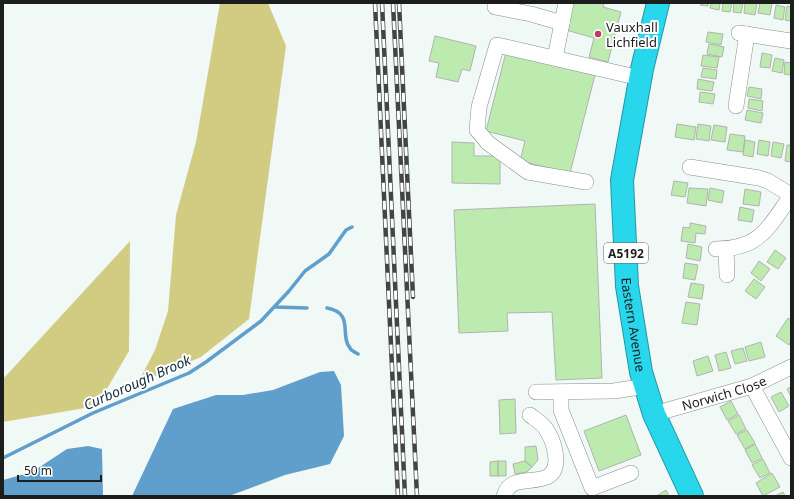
<svg xmlns="http://www.w3.org/2000/svg" width="794" height="499" font-family="'Noto Sans',sans-serif">
<style>
.forest{fill:#d2cc83}
.water{fill:#609fcc}
.lines{fill:none;stroke-linecap:round;stroke-linejoin:round}
.stream{stroke:#609fcc;stroke-width:3.5}
.building{fill:#bdebaf;stroke:#afb4ae}
.minor-casing{stroke:#878e8c;stroke-width:16}
.highway-casing{stroke:#2496a4;stroke-width:24}
.minor{stroke:#fff;stroke-width:15}
.highway{stroke:#29d7ec;stroke-width:22}
.rail-casing{stroke:#414543;stroke-width:4.5}
.rail{stroke:#fff;stroke-width:3;stroke-dasharray:9;stroke-linecap:butt}
.poi-dot{fill:#c2376f;stroke:#fff;stroke-width:1.5}
.labels{text-anchor:middle;dominant-baseline:central;stroke-width:4;stroke-linejoin:round;paint-order:stroke}
.shield{fill:#fff;stroke:#5f6261;stroke-width:1}
.shield-label{font-size:12px;font-weight:bold;fill:#1b1e1d}
.poi-label{font-size:13px;fill:#1b1e1d;stroke:#fff;text-anchor:start}
.street-label{font-size:13px;fill:#1b1e1d;stroke:#fff}
.water-label{font-size:14px;font-style:italic;fill:#122e42;stroke:#fff}
</style>
<rect width="100%" height="100%" fill="#f1f9f6"/>
<path class="forest" d="M220,3H268L286,46L249,319L201,357L138,383L155,350L168,311L176,215L196,142Z
M130,241L129,351L97,406L3,422V379Z"/>
<path class="water" d="M334,371L341,385L344,436L330,464L285,475L229,496H132L173,409L216,395H243L273,390L320,372Z
M88,446L102,449L103,496H3V480L32,472L67,449Z"/>
<g class="lines">
<path class="stream" d="M275,307L307,308
M327,308C355,313 339,335 350,348C351,351 355,352 358,354
M3,458L93,413L189,373L206,362L261,321L289,291L305,271L329,254L346,230L352,227"/>
</g>
<path class="building" d="M573,3H604L603,7L621,12L608,62L589,57L594,38L566,30Z
M701,3H708V6L700,5Z
M711,3H720L719,10L710,8Z
M723,3H732L730,12L722,11Z
M734,3H743L741,13L733,12Z
M745,3H757L755,15L744,13Z
M760,3H772L770,15L758,13Z
M776,5L785,7L783,20L774,18Z
M787,6L791,7V21L785,20Z
M708,32L723,34L721,45L706,42Z
M435,36L476,46L470,71L462,69L458,82L436,77L439,63L429,61Z
M709,44L724,47L722,57L707,54Z
M506,52L595,75L570,173L520,161L525,141L486,131Z
M762,53L772,55L770,68L760,67Z
M703,55L719,57L717,68L701,66Z
M775,58L784,60L782,73L772,71Z
M785,62L791,63V75L784,74Z
M703,68L717,70L716,79L701,77Z
M698,79L714,82L712,91L697,89Z
M749,87L762,89L761,99L747,96Z
M700,92L715,94L713,104L699,102Z
M749,99L763,101L762,111L748,108Z
M747,110L763,113L761,123L745,120Z
M677,124L696,127L694,140L675,137Z
M698,124L711,126L709,141L696,139Z
M714,125L727,127L725,142L711,140Z
M730,134L745,136L743,152L727,150Z
M745,140L755,142L753,157L743,155Z
M759,140L770,142L768,156L757,154Z
M452,142L474,143V156H500V184L452,183Z
M773,142L784,144L781,158L771,156Z
M787,145H791V162L785,161Z
M674,181L688,183L685,197L671,195Z
M689,188L708,189L706,206L687,203Z
M710,188L724,191L722,203L708,200Z
M745,189L761,192L759,206L743,204Z
M595,204L602,378L556,380L552,312L507,313L508,331L459,333L454,210Z
M740,207L754,210L752,222L738,220Z
M690,223L706,226L705,234L696,233L695,243L681,241L683,227L690,228Z
M688,244L702,247L700,261L686,258Z
M775,250L786,258L778,269L767,262Z
M759,261L770,269L761,281L751,273Z
M685,263L698,265L695,280L683,278Z
M754,279L765,287L756,299L745,291Z
M691,283L704,285L702,299L688,297Z
M686,302L700,304L697,325L682,323Z
M788,318L791,320V341L789,345L776,336Z
M761,342L765,357L749,361L745,347Z
M743,348L747,361L735,364L731,351Z
M726,352L731,368L719,371L715,355Z
M708,356L713,371L697,376L693,361Z
M791,387V397L787,389Z
M781,392L789,406L779,412L771,397Z
M515,399L516,433L500,434L499,400Z
M731,401L738,414L727,420L720,407Z
M626,415L641,455L599,471L584,431Z
M739,415L746,429L736,434L728,421Z
M747,430L755,443L745,449L737,435Z
M755,444L762,458L752,463L745,450Z
M536,446L538,460L532,467L525,461V447Z
M763,459L770,473L760,478L752,465Z
M498,461H506V476H498Z
M498,461V476H490V462Z
M525,461L532,467L527,472L515,474L513,464Z
M772,473L780,487L763,496L756,483Z
M666,490L669,496H655L658,495Z
M783,492L785,496H775Z"/>
<g class="lines">
<defs>
<g id="minor">
<path d="M495,7L531,14L562,23"/>
<path d="M739,33L791,41"/>
<path d="M555,58L566,3"/>
<path d="M736,106L747,34"/>
<path d="M690,167L759,178L768,181L791,195"/>
<path d="M586,182L528,172L488,143L477,130L479,107L497,45L640,78"/>
<path d="M716,249C760,249 767,229 791,196"/>
<path d="M726,249L727,275"/>
<path d="M752,386L791,458"/>
<path d="M536,392L614,391L646,386"/>
<path d="M561,392V410L592,488L631,473"/>
<path id="s1" d="M654,414L752,386L791,367"/>
<path d="M504,496C510,475 531,484 547,477C563,469 554,441 546,429C543,424 535,419 530,415"/>
</g>
<g id="highway">
<path id="s2" d="M658,3L642,69L622,180L627,286L641,372L654,414L692,496"/>
</g>
</defs>
<use href="#minor" class="minor-casing"/>
<use href="#highway" class="highway-casing"/>
<use href="#minor" class="minor"/>
<use href="#highway" class="highway"/>
<defs>
<path id="rail" d="M375,3L398,496
M382,3L405,496
M393,3L417,496
M399,3L413,297"/>
</defs>
<use href="#rail" class="rail-casing"/>
<use href="#rail" class="rail"/>
</g>
<circle class="poi-dot" cx="598" cy="34" r="4"/>
<g class="labels">
<rect class="shield" x="604" y="243" width="44" height="20" rx="3"/>
<g class="shield-label">
<text x="626" y="253">A5192</text>
</g>
<g class="poi-label">
<text x="606" y="27">Vauxhall<tspan x="606" dy="15">Lichfield</tspan></text>
</g>
<g class="street-label">
<text stroke="none"><textPath href="#s2" startOffset="326">Eastern Avenue</textPath></text>
<text stroke="none"><textPath href="#s1" startOffset="73">Norwich Close</textPath></text>
</g>
<g class="water-label">
<text transform="translate(137 382) rotate(-24)">Curborough Brook</text>
</g>
</g>
<rect width="794" height="499" fill="none" stroke="#1b1e1d" stroke-width="8"/>
<path d="M18 475v6h83v-6" fill="none" stroke="#1b1e1d" stroke-width="2"/>
<text x="24" y="475" font-size="12" fill="#1b1e1d" stroke="#ffffff" stroke-width="3" paint-order="stroke">50 m</text>
</svg>
